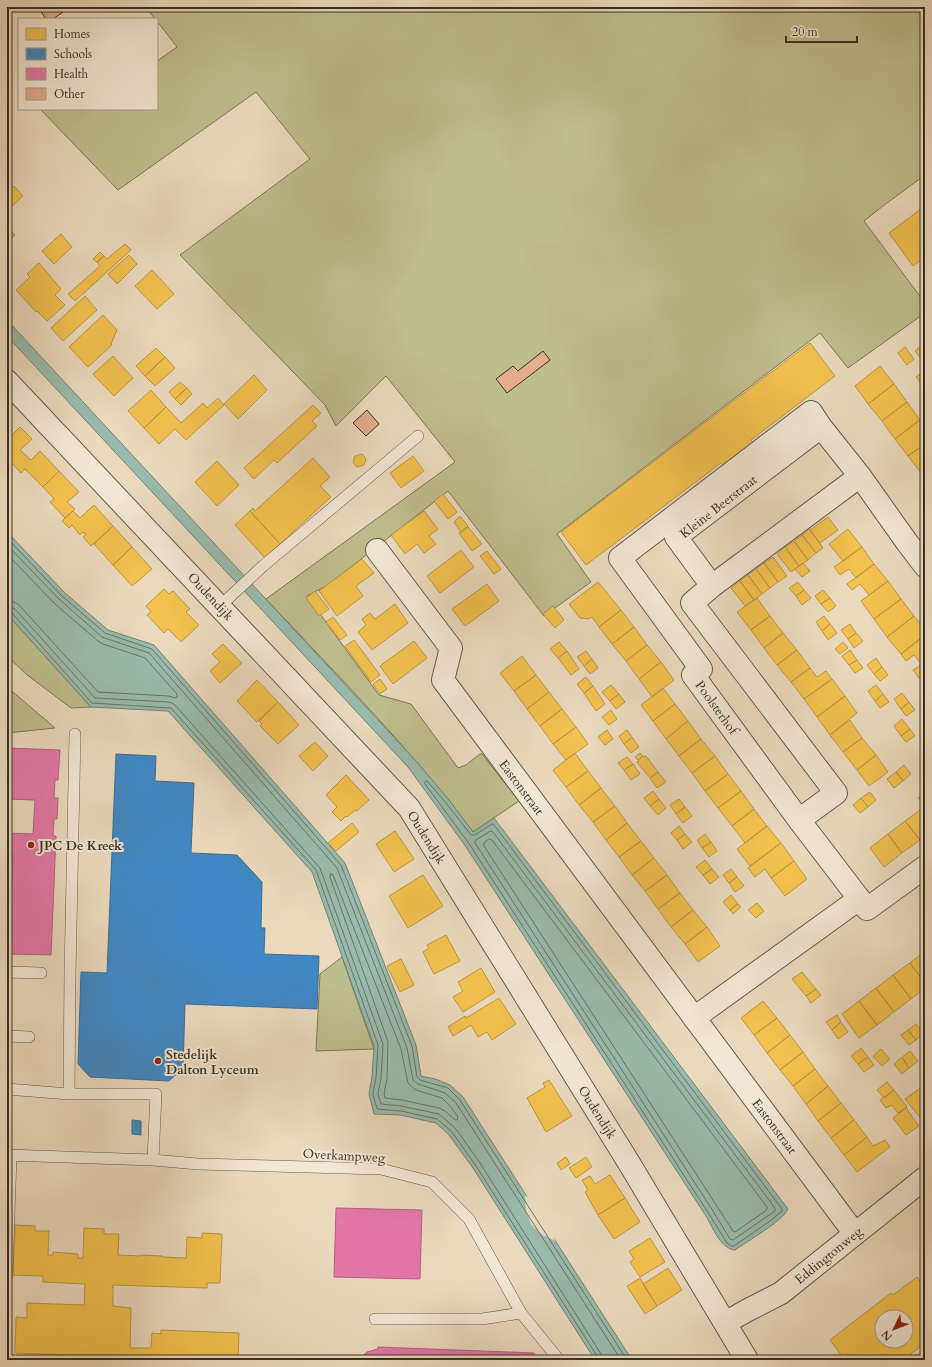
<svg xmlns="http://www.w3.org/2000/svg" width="932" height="1367" font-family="Cardo,serif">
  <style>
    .green { fill: #bebd8c; stroke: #7b7658 }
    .water { fill: #99baac; stroke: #728276 }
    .pier { fill: #ebd9bd }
    .homes { fill: #f2c14e; stroke: #ba9542; fill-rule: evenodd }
    .schools { fill: #3f88c5; stroke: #3d6d95 }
    .health { fill: #e377a8; stroke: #b06181 }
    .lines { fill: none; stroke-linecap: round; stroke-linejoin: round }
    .shore { stroke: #687468; stroke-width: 1 }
    .building { fill: #e4ad8c; stroke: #382f25 }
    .lane-casing { stroke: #655a4b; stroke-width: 12 }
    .street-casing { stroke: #655a4b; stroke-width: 24 }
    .lane { stroke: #f2e6d4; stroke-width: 11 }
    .street { stroke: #f2e6d4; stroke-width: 22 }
    .poi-dot { fill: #8f2418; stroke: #f2e6d4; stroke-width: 1.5 }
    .labels { text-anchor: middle; stroke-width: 4; stroke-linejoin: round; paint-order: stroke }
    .street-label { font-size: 13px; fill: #382f25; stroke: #f2e6d4 }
    .poi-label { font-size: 13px; font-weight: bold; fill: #382f25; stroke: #f2e6d4; text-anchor: start }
  </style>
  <rect width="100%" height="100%" fill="#ebd9bd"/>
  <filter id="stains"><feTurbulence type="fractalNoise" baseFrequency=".005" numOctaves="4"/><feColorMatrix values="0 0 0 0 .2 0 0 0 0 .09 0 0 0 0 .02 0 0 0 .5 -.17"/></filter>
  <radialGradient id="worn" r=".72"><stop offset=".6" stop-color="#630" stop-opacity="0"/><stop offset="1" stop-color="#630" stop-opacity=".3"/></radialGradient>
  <path class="green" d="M146,7H925V175L883,206L864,221L925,303V313L848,368L820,333L557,534L591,582L544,616L448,491L328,585L307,596L379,695L411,704L458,768L466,765L480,754H482L519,801L473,832C411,749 337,675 266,599L455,462L386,376L336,426L325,405L180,255L310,159L256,92L118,190L40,109H157V61L177,47L157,21V19H155Z
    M7,614L91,707L71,708L26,674L7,656Z
    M7,687L55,728L7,733Z
    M342,957L374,1049L316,1051L320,974Z"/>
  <path class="water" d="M7,320L417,762L449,800L473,832L494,818L788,1209C783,1221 746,1242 735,1250C721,1249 713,1228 706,1216L464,844L408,767L7,336Z
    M7,528L10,535L65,593L108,630L154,645L345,863L416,1045L421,1076L435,1079L450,1085L463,1097L632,1360H595L473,1168L449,1135L436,1123L400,1115L374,1114L369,1094L372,1077L374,1046L312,872L168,711L91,707L7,614Z"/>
  <path class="pier" d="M525,1195L530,1199L553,1234L555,1241L541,1234L531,1224L526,1211Z"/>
  <path class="homes" d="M14,186L23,196L7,211V192Z
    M925,206V257L913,266L889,233Z
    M7,227L15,235L7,242Z
    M61,234L72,247L54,264L42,251Z
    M125,244L131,250L75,301L68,294L100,266L97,262L104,256L107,259Z
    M100,252L104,256L97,262L93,259Z
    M129,255L137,264L117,284L108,274Z
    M39,263L61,289L55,295L65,305L47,321L37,311L36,312L16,290L30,277L27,274Z
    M152,270L174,294L157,309L135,286Z
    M85,296L97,310L63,341L51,328Z
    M103,315L117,330L111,344L112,345L88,367L69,347Z
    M810,343L835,376L751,440L759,451L730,474L721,463L586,565L561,532Z
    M922,345L925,349V361L924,362L915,351Z
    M905,347L914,359L907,365L898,353Z
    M156,348L165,357L145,376L136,366Z
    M113,356L133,378L114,396L93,374Z
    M165,357L175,368L155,386L145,376Z
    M880,366L894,384L868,404L855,386Z
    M923,372L925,374V388L916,377Z
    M254,375L267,390L238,419L224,404Z
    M180,382L187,388L175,399L169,392Z
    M894,384L907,402L882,421L868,404Z
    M187,388L192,394L181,405L175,399Z
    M151,390L166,407L144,428L128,411Z
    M218,398L224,405L186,440L175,429L159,444L144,428L166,407L181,423L203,403L207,408Z
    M907,402L920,420L895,439L882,421Z
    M313,405L321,413L312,421L317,426L277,463L274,460L254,479L244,468Z
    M920,420L925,426V444L908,456L895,439Z
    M20,427L32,439L20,450L31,460L40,451L59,471L43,487L25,469L21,473L7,458V440Z
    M925,444V472L922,474L908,456Z
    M362,454L366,459L364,465L357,467L353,462L355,456Z
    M413,456L424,471L401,488L390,473Z
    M313,458L330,477L320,486L331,497L280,544L250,511L253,508L255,511Z
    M217,461L239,485L217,506L195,482Z
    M59,471L79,492L67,502L75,509L65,518L50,502L54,499L43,487Z
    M443,494L457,512L448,519L434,501Z
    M94,505L113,526L91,546L83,537L86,534L83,532L80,535L72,525L69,528L62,521L73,511L80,518Z
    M250,511L280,544L265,558L235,525Z
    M424,511L438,529L429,536L436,544L424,553L417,544L405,554L391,535Z
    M460,516L468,526L461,532L454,522Z
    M828,517L838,530L820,543L810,530Z
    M113,526L132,547L113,565L94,544Z
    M468,527L482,544L472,551L459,533Z
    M809,529L823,548L816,553L802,535Z
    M848,529L862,547L843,561L829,544Z
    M802,535L816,553L808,560L794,541Z
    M794,541L808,560L799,566L785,547Z
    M132,547L152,569L132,586L113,565Z
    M785,547L799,566L791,572L777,554Z
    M862,547L874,564L856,578L849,569L840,575L834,567Z
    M461,550L474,567L440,593L427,576Z
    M487,551L501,569L494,574L480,556Z
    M773,557L787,576L778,582L764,563Z
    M362,559L374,573L356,586L363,596L337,616L319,591Z
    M764,563L778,582L770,588L756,569Z
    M803,563L810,571L802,577L795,569Z
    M874,564L888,581L869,595L860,584L852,590L847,584Z
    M756,569L770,588L762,594L748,575Z
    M748,575L762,594L754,600L740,581Z
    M740,581L754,600L745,606L731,588Z
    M888,581L901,599L874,619L861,601Z
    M598,582L621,610L599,627L592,617L589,619L580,618L569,604Z
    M798,582L804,590L796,596L789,588Z
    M487,584L499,601L465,626L452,609Z
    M164,589L169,594L173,591L190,609L186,612L199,625L181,642L168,629L164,633L147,615L151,612L146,606Z
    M804,590L811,598L802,605L796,596Z
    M823,590L830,598L821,604L815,596Z
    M315,591L329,609L319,616L306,598Z
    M757,598L770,616L751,630L737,612Z
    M830,598L836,606L828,612L821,604Z
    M901,599L914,616L887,637L874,619Z
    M395,604L408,623L372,650L358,632L366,625L362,619L370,613L375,619Z
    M553,606L564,620L555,628L543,614Z
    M621,610L634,627L612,644L599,627Z
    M770,616L783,633L764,648L751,630Z
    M824,616L830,624L822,631L816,622Z
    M914,616L925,630V635L901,654L887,637Z
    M333,617L347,635L340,640L326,622Z
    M830,624L837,633L828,640L822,631Z
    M850,624L856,633L848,639L841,630Z
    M634,627L647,645L626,661L612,644Z
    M783,633L797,650L777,665L764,648Z
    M856,633L863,641L854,648L848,639Z
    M925,635V663L922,665L914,655L906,661L901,654Z
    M354,640L380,675L371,682L345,646Z
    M414,641L427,658L393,684L380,666Z
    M559,642L567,651L558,658L550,649Z
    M843,642L848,648L840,654L835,649Z
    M223,644L242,663L220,683L210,671L220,662L212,654Z
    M647,645L661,662L639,679L626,661Z
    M797,650L810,668L791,682L777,665Z
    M850,650L857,660L849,665L842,656Z
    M567,651L579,669L571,675L558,658Z
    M586,651L592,659L584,666L577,657Z
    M522,656L536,675L514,691L500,673Z
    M876,658L882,667L874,674L867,665Z
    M592,659L598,668L590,674L584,666Z
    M857,660L863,668L855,673L849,665Z
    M661,662L674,680L652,697L639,679Z
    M925,663V674L919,678L913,670Z
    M882,667L888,675L880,681L874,674Z
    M810,668L817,677L826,671L832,679L804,699L791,682Z
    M536,675L549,692L527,709L514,691Z
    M586,677L593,686L584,693L577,684Z
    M380,679L387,689L380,694L373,684Z
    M832,679L845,696L817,717L804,699Z
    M257,680L278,702L257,722L237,701Z
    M611,685L619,694L610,701L602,692Z
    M876,685L883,694L875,701L868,691Z
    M593,686L605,704L596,711L584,693Z
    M663,688L675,704L653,721L641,705Z
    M549,692L562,709L540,726L527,709Z
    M902,693L909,702L901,709L894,699Z
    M619,694L625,702L616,709L610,701Z
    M883,694L889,702L880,708L875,701Z
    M845,696L857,713L830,735L817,717Z
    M278,702L299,725L278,744L260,726L262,724L259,721Z
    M909,702L915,710L906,716L901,709Z
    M675,704L688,721L666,739L653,721Z
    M562,709L576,727L553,744L540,726Z
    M611,710L617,719L609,725L602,717Z
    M902,719L910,729L901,736L894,726Z
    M850,720L862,738L843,752L830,735Z
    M688,721L701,739L679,756L666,739Z
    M576,727L588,744L566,760L553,744Z
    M910,729L915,736L906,742L901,736Z
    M607,730L613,739L605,745L598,737Z
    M627,730L632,737L624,744L619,736Z
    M925,730V741L920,734Z
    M632,737L639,747L631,753L624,744Z
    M862,738L876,755L857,770L843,752Z
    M701,739L715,756L692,773L679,756Z
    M315,742L328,756L313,771L299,756Z
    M575,753L588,771L566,787L553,770Z
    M640,753L643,756L638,760L635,757Z
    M876,755L888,772L869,786L857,770Z
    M643,756L644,757L646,756L658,772L650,778L637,762L639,761L638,760Z
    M715,756L728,774L705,791L692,773Z
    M627,757L633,764L624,770L618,763Z
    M633,764L640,774L631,780L624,770Z
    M904,765L911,774L903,781L896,772Z
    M588,771L601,788L579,805L566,787Z
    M658,772L666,782L657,788L650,778Z
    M896,772L903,781L894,788L887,779Z
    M728,774L741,791L718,808L705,791Z
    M346,775L369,800L357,811L355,810L347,817L346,816L341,821L332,812L337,807L326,795Z
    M601,788L615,806L593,822L579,805Z
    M653,791L659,799L650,806L644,798Z
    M741,791L754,809L732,826L718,808Z
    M870,792L876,800L868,807L861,798Z
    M925,792V810L923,808L925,806L918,798Z
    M861,798L868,807L860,813L853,805Z
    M659,799L666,808L658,815L650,806Z
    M679,799L685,807L676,814L670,805Z
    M615,806L627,823L606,840L593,822Z
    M685,807L692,816L683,823L676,814Z
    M923,808L925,810V836L920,840L905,821Z
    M754,809L767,826L745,843L732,826Z
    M905,821L920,840L902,853L888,834Z
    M352,823L359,832L336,851L328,843Z
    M627,823L641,841L619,857L606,840Z
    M679,826L685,834L677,840L671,833Z
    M767,826L781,843L750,866L737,849Z
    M395,831L414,859L394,872L376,844Z
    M685,834L692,842L683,849L677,840Z
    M705,834L711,842L702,848L697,840Z
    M888,834L902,853L884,867L870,848Z
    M641,841L654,858L632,875L619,857Z
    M711,842L717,851L709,857L702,848Z
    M781,843L794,861L771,878L765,869L755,877L748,868Z
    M654,858L667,875L645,891L632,875Z
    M705,860L712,869L703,875L696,867Z
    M794,861L807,879L785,896L771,878Z
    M712,869L719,877L710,884L703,875Z
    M731,869L737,877L729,883L723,875Z
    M423,875L443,906L408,928L389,896Z
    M667,875L680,893L658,909L645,891Z
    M737,877L744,886L735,892L729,883Z
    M680,893L693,910L671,927L658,909Z
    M731,895L738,904L730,910L723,902Z
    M757,903L764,911L756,918L748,910Z
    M738,904L741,907L733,914L730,910Z
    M693,910L707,927L685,944L671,927Z
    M707,927L720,946L698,962L685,944Z
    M446,935L460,961L434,974L423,952L429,948L427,945Z
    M925,951V983L910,963Z
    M401,959L414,985L400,992L387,966Z
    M910,963L925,983V988L911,999L893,975Z
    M481,968L495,992L463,1012L453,997L463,991L458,982Z
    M802,972L816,989L806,996L792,979Z
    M893,975L911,999L894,1012L876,988Z
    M876,988L894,1012L877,1025L859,1001Z
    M816,989L821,995L811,1003L806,996Z
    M499,998L516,1024L492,1040L487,1032L478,1037L471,1025L453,1036L448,1027L465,1016L466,1018Z
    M763,1001L777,1018L754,1035L741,1018Z
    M859,1001L877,1025L859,1038L842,1014Z
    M837,1015L841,1022L832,1030L826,1022Z
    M777,1018L790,1035L767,1053L754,1035Z
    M841,1022L848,1032L838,1039L832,1030Z
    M916,1024L924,1033L916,1040L908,1030Z
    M908,1030L916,1040L909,1045L901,1035Z
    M790,1035L803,1052L780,1070L767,1053Z
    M861,1048L868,1057L858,1064L851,1056Z
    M881,1049L890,1059L882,1066L873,1056Z
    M910,1051L918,1061L909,1068L902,1057Z
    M803,1052L815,1069L793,1086L780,1070Z
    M868,1057L874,1065L864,1072L858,1064Z
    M902,1057L909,1068L902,1074L894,1064Z
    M815,1069L828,1086L806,1104L793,1086Z
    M549,1080L572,1116L546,1132L527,1098L545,1087L543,1083Z
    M887,1082L894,1090L884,1098L877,1090Z
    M828,1086L841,1103L818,1121L806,1104Z
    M923,1086L925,1088V1121L924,1122L905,1099Z
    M894,1090L907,1107L898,1113L892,1105L886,1108L880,1100Z
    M841,1103L854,1120L831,1138L818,1121Z
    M906,1108L919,1126L906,1135L893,1118Z
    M854,1120L867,1137L844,1155L831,1138Z
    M867,1137L873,1146L885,1140L890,1147L857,1172L844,1155Z
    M566,1157L570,1164L561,1170L557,1163Z
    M586,1157L592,1167L576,1178L569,1168Z
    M610,1175L625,1198L598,1215L585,1192L588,1190L582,1180L590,1176L595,1184Z
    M625,1198L640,1222L614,1239L598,1215Z
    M15,1225L35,1226V1231H49L48,1255H53V1252L78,1254V1258H83L84,1228L104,1229V1234H119L118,1255L141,1256V1255L162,1256L163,1257L186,1258L187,1237L202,1238V1233L222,1234L220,1283H207V1288L113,1285V1306L131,1308L130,1348H151L152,1333L161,1334V1330L239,1333L238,1360H71L69,1359L70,1355L15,1353L16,1317L27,1318V1303L84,1305L85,1284L43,1282V1276L13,1275Z
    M650,1238L665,1262L640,1277L630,1262L634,1259L629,1251Z
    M668,1268L682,1290L657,1306L643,1284Z
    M917,1277L925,1288V1343L903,1360H845L830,1340L891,1293L893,1295ZM882,1317H906V1341H882Z
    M640,1278L657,1306L645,1314L627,1286Z"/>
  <path class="schools" d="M116,754L156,756L155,781L194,783L191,853L237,855L262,882L261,928H265L264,954L319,956L317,1009L185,1004L183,1068L169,1081L90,1077L78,1064L81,972L107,973Z
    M132,1120L141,1121V1135L132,1134Z"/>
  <path class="health" d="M7,748L60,750L58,780H55L54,798H58L57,819H54L53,836H56L51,955L9,954V955H7V920H10L13,855H7V833L33,834L35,800L7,799Z
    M336,1208L422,1210L420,1279L334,1277Z
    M378,1347L534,1353L533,1360H358L367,1352L378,1349Z"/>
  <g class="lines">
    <path class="shore" d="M7,538L62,596L105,633L152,649L341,865L412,1046L417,1077L420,1080L448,1088L460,1100L627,1360
      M7,545L59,599L102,637L149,653L337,868L407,1048L413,1080L418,1084L445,1093L456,1103L621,1360
      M7,554L55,604L98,641L103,644L145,658L177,694V697L175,698L168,696L98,692L19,605L14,602L7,600
      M7,606L11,607L15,609L95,698L169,702L174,704L320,868L383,1044L381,1078L378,1094L381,1104L401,1106L439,1114L456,1129L480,1163L601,1354L603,1360
      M7,611L12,613L92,703L171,708L316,870L378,1045L376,1078L373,1094L377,1109L401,1111L437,1119L452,1132L476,1166L597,1356L598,1360
      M427,781L446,803L471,835H475L492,824L494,825L782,1209V1211L770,1221L734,1246H731L727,1243L709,1214L468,842L425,784V782Z
      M491,831L493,832L775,1208V1211L733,1240L730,1239L713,1211L475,843V841Z
      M489,839L492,840L767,1207V1209L764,1212L735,1232L733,1231L484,846V843Z
      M331,874L333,875L401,1049L408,1083L416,1090L442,1098L451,1107L458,1117L457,1120H455L445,1111L439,1108L402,1100L385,1098L384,1094L387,1079L388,1042L330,877Z"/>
  </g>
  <path class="building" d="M38,7H70L53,19H46Z
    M543,351L550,360L507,393L496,379L513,366L518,371Z
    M367,410L379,424L366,436L353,423Z"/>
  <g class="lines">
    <defs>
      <path id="lane" d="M220,606L263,566L418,436
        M7,972L41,973
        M7,1036L29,1037
        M7,1089L69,1094H156L153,1160
        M69,1094L70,974L75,734
        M7,1155L153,1160L198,1164L381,1169L432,1182L469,1219L521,1313L559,1360
        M7,1275L11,1155
        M375,1319H482L521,1313"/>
      <path id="street" d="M7,381L409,808L629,1163L747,1360
        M821,427L811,412L620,558L701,669L693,675L799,820L867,909L925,867
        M860,476L712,586L676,537L821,427L860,476L906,541L925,566
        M377,550L451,648L443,680L855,1234
        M712,586L692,603L836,793L799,820
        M694,1018L859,899
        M725,1323L748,1310L781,1293L925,1178"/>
    </defs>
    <use href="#lane" class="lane-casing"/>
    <use href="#street" class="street-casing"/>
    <use href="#lane" class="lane"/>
    <use href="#street" class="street"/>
  </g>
  <g class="poi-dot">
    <circle cx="31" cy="845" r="4"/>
    <circle cx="158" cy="1061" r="4"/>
  </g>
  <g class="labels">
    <g class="street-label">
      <text transform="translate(718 506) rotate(-38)" y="5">Kleine Beerstraat</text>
      <text transform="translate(211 596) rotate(47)" y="5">Oudendijk</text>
      <text transform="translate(717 707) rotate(54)" y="5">Poolsterhof</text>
      <text transform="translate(522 787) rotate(53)" y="5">Eastonstraat</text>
      <text transform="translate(427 837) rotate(58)" y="5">Oudendijk</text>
      <text transform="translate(598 1112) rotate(58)" y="5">Oudendijk</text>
      <text transform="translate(775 1126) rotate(53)" y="5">Eastonstraat</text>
      <text transform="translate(344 1155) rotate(3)" y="5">Overkampweg</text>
      <text transform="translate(828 1255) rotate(-39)" y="5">Eddingtonweg</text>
    </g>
    <g class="poi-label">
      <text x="39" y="850">JPC De Kreek</text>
      <text x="166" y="1059">Stedelijk<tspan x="166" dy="15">Dalton Lyceum</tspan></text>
    </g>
  </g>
  <rect width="932" height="1367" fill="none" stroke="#ebd9bd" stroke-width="24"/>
  <rect x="8" y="8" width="916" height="1351" fill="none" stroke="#382f25" stroke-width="2"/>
  <rect x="12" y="12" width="908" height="1343" fill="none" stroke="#382f25"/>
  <rect x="18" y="18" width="140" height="92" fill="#f2e6d4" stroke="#a89d8e"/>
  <rect x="26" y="28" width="20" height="12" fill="#f2c14e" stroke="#a89d8e"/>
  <text x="54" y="38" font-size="12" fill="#382f25">Homes</text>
  <rect x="26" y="48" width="20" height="12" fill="#3f88c5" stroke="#a89d8e"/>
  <text x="54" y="58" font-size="12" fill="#382f25">Schools</text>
  <rect x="26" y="68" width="20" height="12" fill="#e377a8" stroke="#a89d8e"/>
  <text x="54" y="78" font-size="12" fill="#382f25">Health</text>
  <rect x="26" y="88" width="20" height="12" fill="#e4ad8c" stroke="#a89d8e"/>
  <text x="54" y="98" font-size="12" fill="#382f25">Other</text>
  <g transform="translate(894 1329) rotate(227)"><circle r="19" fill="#f2e6d4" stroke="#a89d8e"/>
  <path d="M0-3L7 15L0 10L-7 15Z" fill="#8f2418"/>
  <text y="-6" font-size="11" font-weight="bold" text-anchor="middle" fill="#382f25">N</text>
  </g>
  <path d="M786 36v6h71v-6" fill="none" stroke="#382f25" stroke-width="2"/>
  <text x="792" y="36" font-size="12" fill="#382f25" stroke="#f2e6d4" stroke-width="3" paint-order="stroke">20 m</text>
  <rect width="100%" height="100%" filter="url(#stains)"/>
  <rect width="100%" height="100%" fill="url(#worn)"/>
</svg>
